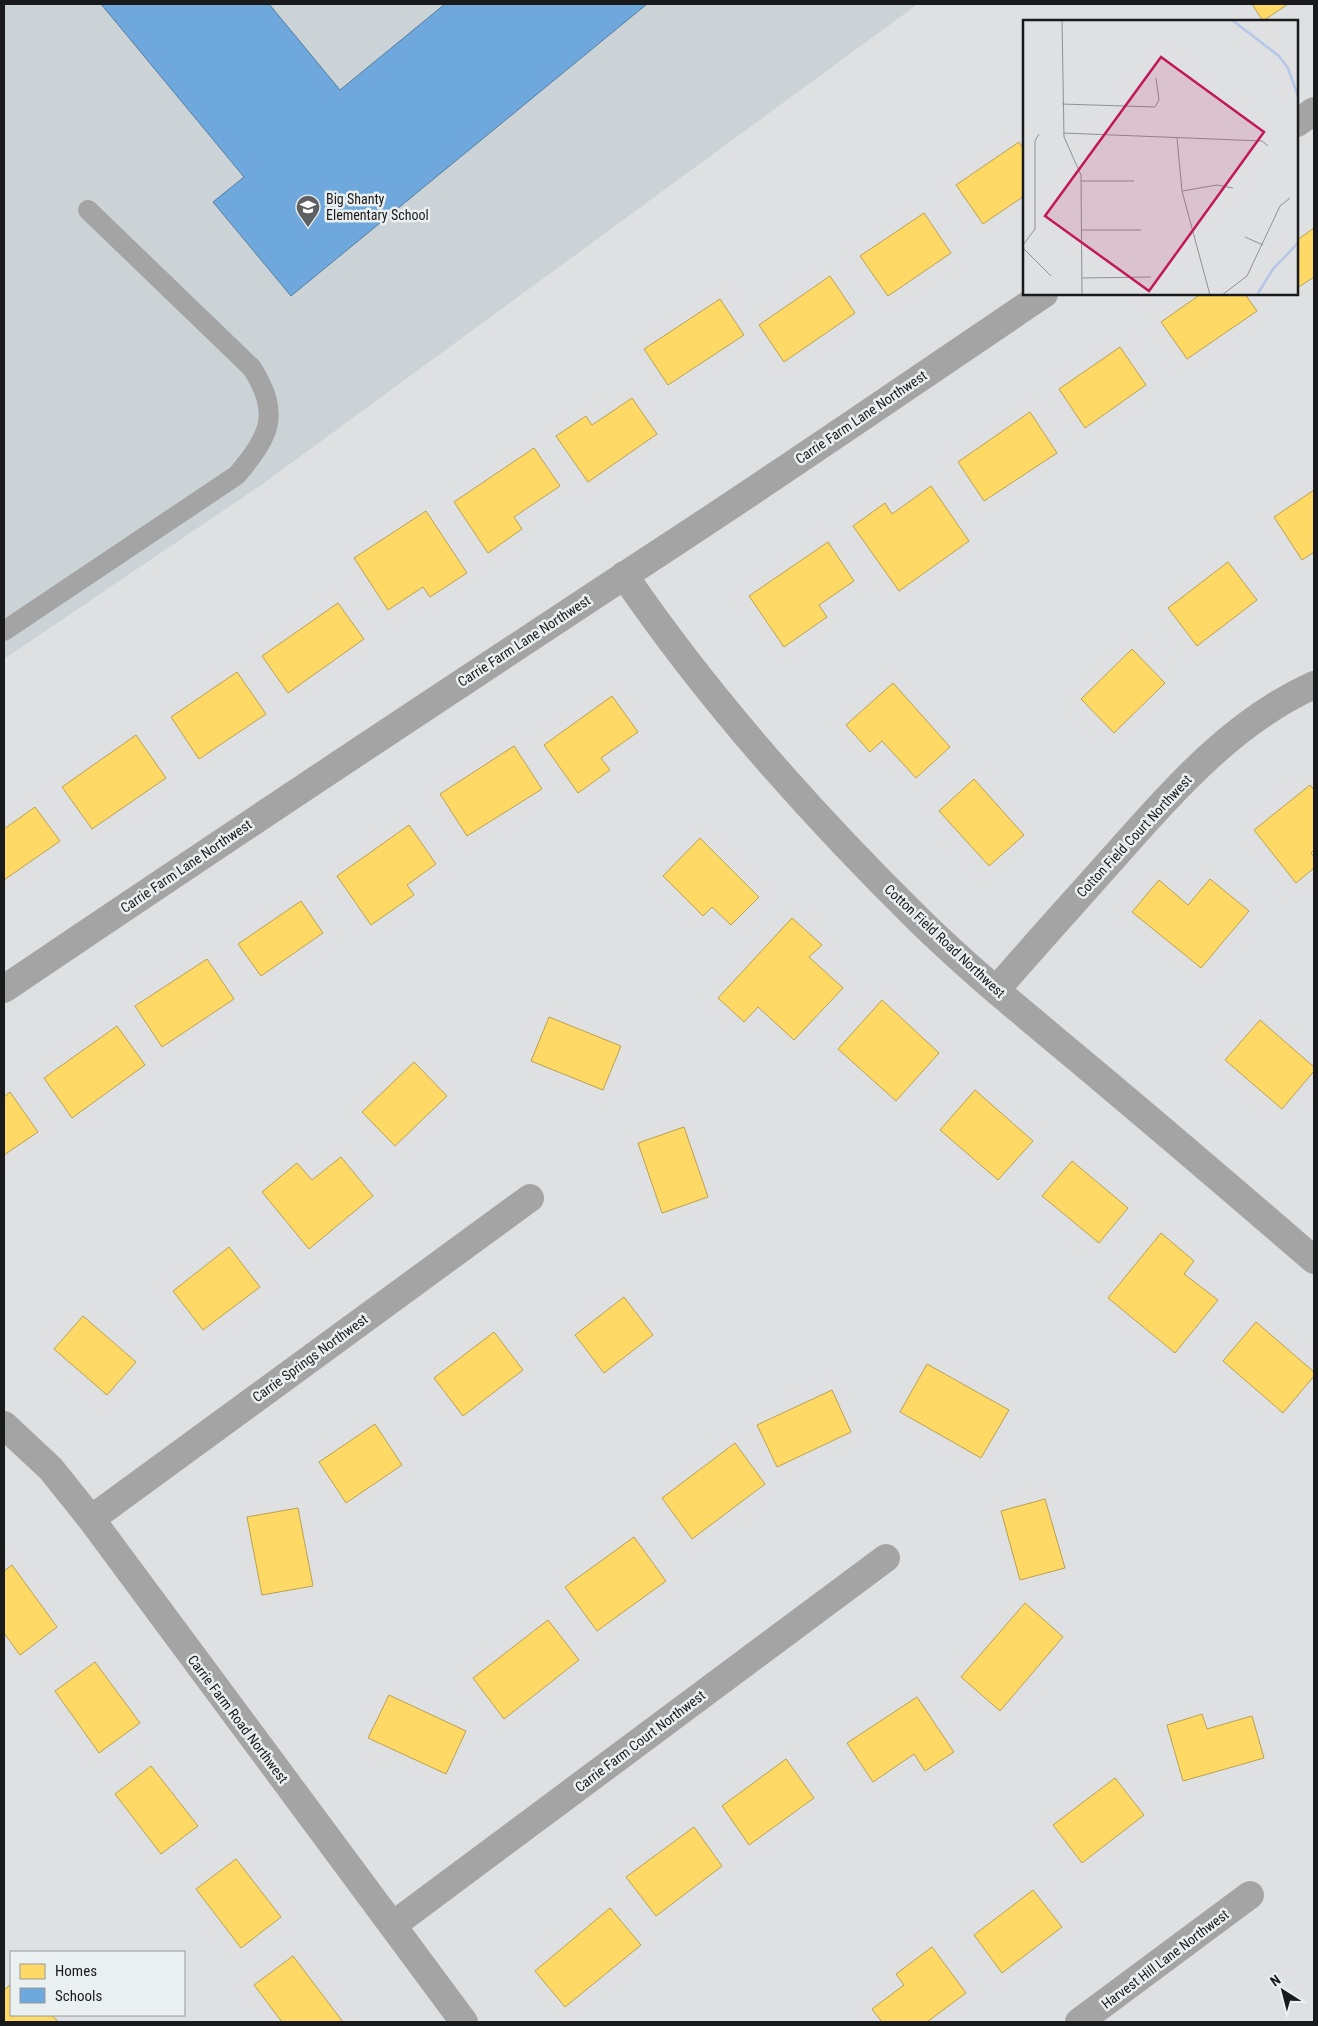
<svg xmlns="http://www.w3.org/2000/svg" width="1318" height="2026" font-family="'Roboto Condensed',sans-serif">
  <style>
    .built { fill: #ccd3d6 }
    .homes { fill: #ffd966; stroke: #baa050 }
    .schools { fill: #6fa8dc; stroke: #557da2 }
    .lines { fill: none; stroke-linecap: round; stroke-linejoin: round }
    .lane { stroke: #a4a4a5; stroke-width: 20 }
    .street { stroke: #a4a4a5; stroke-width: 28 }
    .labels { text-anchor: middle; stroke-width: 5; stroke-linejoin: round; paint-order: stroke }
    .poi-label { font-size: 14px; fill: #191a1b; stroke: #eaeff0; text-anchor: start }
    .street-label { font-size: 14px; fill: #191a1b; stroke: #eaeff0 }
    .inset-river { fill: none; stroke: #b5c6e8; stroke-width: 2.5 }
    .inset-road { fill: none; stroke: #8f9192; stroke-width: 1 }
    .view { fill: #c2185b; fill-opacity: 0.15; stroke: #c2185b; stroke-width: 2.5 }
    .inset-edge { fill: none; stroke: #191a1b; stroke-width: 2.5 }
  </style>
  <rect width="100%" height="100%" fill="#dee0e2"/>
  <path class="built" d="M4,4H918L264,483L4,659Z"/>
  <path class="homes" d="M1252,4H1288L1263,21Z
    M1019,142L1024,150V196L983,224L956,185Z
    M924,213L951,253L888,296L860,256Z
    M1314,228V277L1297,288V240Z
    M830,276L855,313L784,362L759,325Z
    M1201,294H1245L1257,311L1187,359L1161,322Z
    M720,299L744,335L668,385L644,349Z
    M1120,347L1146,385L1085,428L1059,389Z
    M632,398L657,434L588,482L556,436L586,416L592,425Z
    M1030,412L1057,453L984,501L958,462Z
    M534,448L560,486L514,517L522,529L488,553L454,502Z
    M931,486L969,541L899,591L853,526L885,503L892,514Z
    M1314,490V552L1302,560L1274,517Z
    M426,511L467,573L430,597L423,587L388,610L354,558Z
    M828,542L854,581L819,605L827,617L784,647L749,596Z
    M1228,562L1257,600L1197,646L1168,608Z
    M338,603L364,639L288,693L262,656Z
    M1132,649L1165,683L1114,733L1081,699Z
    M237,672L266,714L199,759L171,717Z
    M893,683L950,747L916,778L882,741L870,752L846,725Z
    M612,696L638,732L601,758L610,770L578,793L544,745Z
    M136,735L166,778L92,829L62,787Z
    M514,746L542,789L467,836L440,794Z
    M974,779L1024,835L989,866L939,811Z
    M1310,785L1314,790V850L1311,853L1314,857V868L1296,883L1254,830Z
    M35,807L60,841L4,880V829Z
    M409,825L436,864L407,885L414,895L371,925L337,876Z
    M700,838L759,897L731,925L712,907L703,916L663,876Z
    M1210,879L1249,911L1201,968L1132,912L1159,880L1188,905Z
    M301,901L323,933L261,976L238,944Z
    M792,918L822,945L809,957L843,988L794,1040L758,1007L744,1022L718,998Z
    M207,959L234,999L162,1047L135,1006Z
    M882,1000L939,1053L896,1101L838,1049Z
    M549,1017L621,1046L603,1090L531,1061Z
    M1260,1020L1314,1067V1071L1282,1109L1225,1060Z
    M117,1026L145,1065L72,1118L44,1078Z
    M414,1062L447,1096L395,1146L362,1112Z
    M975,1090L1033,1141L998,1180L940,1130Z
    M10,1092L38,1132L4,1155V1097Z
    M684,1127L708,1197L662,1213L638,1143Z
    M341,1157L373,1196L309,1249L262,1192L297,1163L312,1180Z
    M1072,1161L1128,1208L1099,1243L1042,1196Z
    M1161,1233L1194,1261L1184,1274L1218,1300L1175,1353L1108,1298Z
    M229,1247L260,1287L203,1330L173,1291Z
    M624,1297L653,1335L604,1373L575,1335Z
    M83,1316L136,1362L107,1395L54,1349Z
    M1256,1322L1314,1372V1376L1283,1413L1223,1361Z
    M494,1332L523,1370L463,1416L434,1378Z
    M927,1364L1009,1410L981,1458L900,1412Z
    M832,1390L851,1432L777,1467L757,1425Z
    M375,1424L402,1465L346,1503L319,1462Z
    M735,1443L765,1484L692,1539L662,1498Z
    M1045,1499L1065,1568L1020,1580L1001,1511Z
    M298,1508L313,1586L262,1595L247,1517Z
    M634,1537L666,1581L597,1631L565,1587Z
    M12,1565L57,1627L20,1655L4,1633V1571Z
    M1025,1603L1063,1637L1000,1711L961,1677Z
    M548,1620L579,1660L504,1719L473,1678Z
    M95,1662L140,1723L99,1753L55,1691Z
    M389,1695L466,1731L446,1774L368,1738Z
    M917,1697L954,1752L925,1771L914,1754L873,1782L847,1743Z
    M1202,1714L1207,1729L1252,1716L1264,1758L1183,1781L1167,1725Z
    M786,1759L814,1798L749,1845L722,1806Z
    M151,1766L198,1826L161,1854L115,1794Z
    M1115,1778L1144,1815L1082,1863L1053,1825Z
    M694,1827L722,1866L656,1916L626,1877Z
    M236,1859L281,1917L241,1948L196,1889Z
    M1033,1890L1062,1927L1002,1973L974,1935Z
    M610,1908L641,1945L565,2007L535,1971Z
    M932,1947L966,1993L927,2022H882L872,2009L904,1985L896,1974Z
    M293,1956L343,2022H282L254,1985Z
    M11,1984V2015H52L58,2022H4V1990Z"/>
  <path class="schools" d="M101,4H269L340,90L445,4H647L291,296L213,202L244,177Z"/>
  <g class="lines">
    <path class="lane" d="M4,631L237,475C270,435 281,415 252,368L88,210"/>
    <path class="street" d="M1297,123L1314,111
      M624,575C708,698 814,817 920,921C974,974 1033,1021 1090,1069C1165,1132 1240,1196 1314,1260
      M4,989C224,840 446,693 668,547C795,464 919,378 1044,294
      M996,990C1035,945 1075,901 1114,857C1173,791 1232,722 1314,685
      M4,1425L51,1469L91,1519L464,2022
      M91,1519L530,1198
      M393,1925L886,1558
      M1079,2022L1250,1895"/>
  </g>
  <defs>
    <symbol id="school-pin" viewBox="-11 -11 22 30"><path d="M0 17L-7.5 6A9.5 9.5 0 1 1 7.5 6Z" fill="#5e5f61" stroke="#eaeff0"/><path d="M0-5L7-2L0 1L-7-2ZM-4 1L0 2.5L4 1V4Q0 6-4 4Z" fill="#fff"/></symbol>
  </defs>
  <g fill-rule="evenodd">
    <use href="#school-pin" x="294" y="193" width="28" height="38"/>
  </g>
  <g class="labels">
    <g class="poi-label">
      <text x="326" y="204">Big Shanty<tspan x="326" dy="16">Elementary School</tspan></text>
    </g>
    <g class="street-label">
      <text transform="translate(861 417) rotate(-34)" y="5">Carrie Farm Lane Northwest</text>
      <text transform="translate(524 641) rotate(-33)" y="5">Carrie Farm Lane Northwest</text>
      <text transform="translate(1134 836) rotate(-47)" y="5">Cotton Field Court Northwest</text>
      <text transform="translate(186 866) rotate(-34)" y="5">Carrie Farm Lane Northwest</text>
      <text transform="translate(945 941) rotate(43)" y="5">Cotton Field Road Northwest</text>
      <text transform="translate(310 1358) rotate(-36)" y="5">Carrie Springs Northwest</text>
      <text transform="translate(238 1719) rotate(53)" y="5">Carrie Farm Road Northwest</text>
      <text transform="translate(640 1741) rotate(-37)" y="5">Carrie Farm Court Northwest</text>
      <text transform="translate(1165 1959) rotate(-37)" y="5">Harvest Hill Lane Northwest</text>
    </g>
  </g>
  <g transform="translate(1023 20)">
    <rect width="275" height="275" fill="#dee0e2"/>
    <path class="inset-river" d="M209,0L256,36L265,48L275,76M234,275L250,249L275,223"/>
    <path class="inset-road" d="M39,0L41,117L58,155L59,275M39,84L132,87L136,80L133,58M40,113L239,121L245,126M154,118L159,171L187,275M58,161H111M159,171L194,165L210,168M59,210H118M222,217L240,225M0,225L12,209V121L16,114M0,228L28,256M59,258L128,257M199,275L224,256L257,186L267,178"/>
    <path class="view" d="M138,37L241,112L126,271L22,196Z"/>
    <rect width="275" height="275" class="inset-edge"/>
  </g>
  <rect width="1318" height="2026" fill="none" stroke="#191a1b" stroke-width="10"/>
  <rect x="10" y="1951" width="175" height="65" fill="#eaeff0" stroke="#969a9b"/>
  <rect x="20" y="1964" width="25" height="15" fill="#ffd966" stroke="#969a9b"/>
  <text x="55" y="1976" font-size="15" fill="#191a1b">Homes</text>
  <rect x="20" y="1988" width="25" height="15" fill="#6fa8dc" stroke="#969a9b"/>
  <text x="55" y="2001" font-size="15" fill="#191a1b">Schools</text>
  <g transform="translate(1283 1991) rotate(324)" stroke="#eaeff0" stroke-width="4" paint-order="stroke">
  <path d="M0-4L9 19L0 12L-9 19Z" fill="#191a1b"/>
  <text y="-8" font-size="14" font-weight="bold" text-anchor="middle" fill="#191a1b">N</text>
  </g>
</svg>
